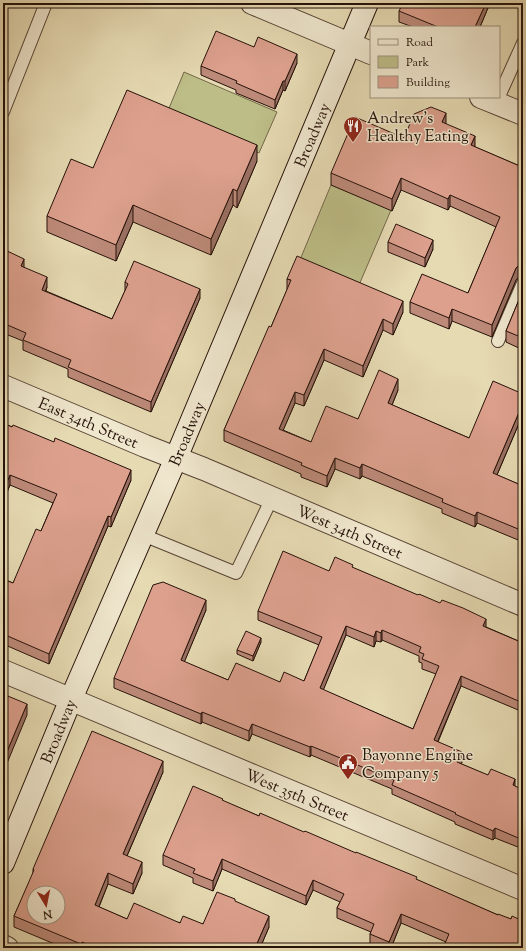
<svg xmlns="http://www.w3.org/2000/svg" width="526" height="951" font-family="'Sorts Mill Goudy',serif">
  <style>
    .green { fill: #bdbd87; stroke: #726748 }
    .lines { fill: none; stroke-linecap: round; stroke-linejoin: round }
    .lane-casing { stroke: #564334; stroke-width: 14 }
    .street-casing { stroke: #564334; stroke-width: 24 }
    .secondary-casing { stroke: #261109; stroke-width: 24 }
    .lane { stroke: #efe7ce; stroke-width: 12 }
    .street { stroke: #efe7ce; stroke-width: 22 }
    .secondary { stroke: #efe7ce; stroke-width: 22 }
    .wall { fill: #bd8a79; stroke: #261109; fill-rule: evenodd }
    .shaded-wall { fill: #9a7063; stroke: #261109 }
    .building { fill: #dca08d; stroke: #261109; fill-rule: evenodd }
    .labels { text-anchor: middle; stroke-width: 3; stroke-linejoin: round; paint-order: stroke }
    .poi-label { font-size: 16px; fill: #261109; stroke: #efe7ce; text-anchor: start }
    .street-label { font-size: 16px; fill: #261109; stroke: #efe7ce }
  </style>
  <rect width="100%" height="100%" fill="#e6dab3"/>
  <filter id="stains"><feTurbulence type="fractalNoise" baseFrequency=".005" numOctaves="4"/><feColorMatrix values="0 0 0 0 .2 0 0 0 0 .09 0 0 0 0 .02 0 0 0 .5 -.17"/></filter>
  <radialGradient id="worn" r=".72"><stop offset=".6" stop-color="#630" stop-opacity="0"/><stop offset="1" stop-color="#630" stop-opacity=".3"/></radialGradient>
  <path class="green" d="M184,72L277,112L259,153L167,113Z
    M331,185L391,210L356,292L297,267Z"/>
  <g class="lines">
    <defs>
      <path id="lane" d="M496,103L523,43
        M3,112L46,3
        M498,341L523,283
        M143,535L236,573L272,498"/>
      <g id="street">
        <path d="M252,3L371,53"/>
        <path d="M481,97L523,114"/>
        <path id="s1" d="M3,386L145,446L204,469L523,605"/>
        <path id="s2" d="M3,671L523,889"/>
        <path d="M3,946L7,948"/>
      </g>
      <g id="secondary">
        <path id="s3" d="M3,863L71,699L176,458L367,3"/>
      </g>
    </defs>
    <use href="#lane" class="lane-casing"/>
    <use href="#street" class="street-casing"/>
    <use href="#secondary" class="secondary-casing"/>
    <use href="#lane" class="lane"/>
    <use href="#street" class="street"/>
    <use href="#secondary" class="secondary"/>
  </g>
  <path class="wall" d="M490,3L480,27H413L399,22V11Z
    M254,47L297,63L285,91L283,90L275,109L236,93V90L201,75V66Z
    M446,124L475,147L522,167L523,165V276L519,277L516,280L492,337L452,321L449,329L410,313V302L468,293L496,227L450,206L448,210L401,190L392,211L331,185V173L404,138Z
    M257,161L237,208L233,205L211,255L133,222L116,261L47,232V216L93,168Z
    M388,242L433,249L425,267L388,252Z
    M3,249L47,287L46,291L112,319L125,291V282L200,298L151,412L68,377V369L23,350V341L3,333Z
    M287,279L403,312L393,335L383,330L363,377L324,360L304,406L295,403L283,430L311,442L358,419L398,390L392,405L469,438L523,394V414L497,475L523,486V542L477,523L475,527L442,513V509L362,476L360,479L335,469L327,487L301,477V474L224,441V430L271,327L287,290Z
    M523,290V350L506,342V331Z
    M3,423L131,480L111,527L108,526L49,664L3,644V579L13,583L41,531L53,503L10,485L7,492L3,490Z
    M353,568L486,627L523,643V712L461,686L438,742L462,762L461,764L523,790V849L495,838L493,840L455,824V822L392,794V789L311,755L310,757L252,734L249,741L202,722L201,724L114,688V678L206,610L184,662L228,680L280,682L304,681L319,645L258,620V611L329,571ZM346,635L374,647L376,641L381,642L382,640L419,656V662L422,663V669L436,674L413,729L323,690Z
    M261,642L253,661L237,654V650Z
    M163,772L127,856L142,873L133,894L108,884L99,907L127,919L203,924L235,902L269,927L260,948H64L14,927V916L33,874V869Z
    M223,801L259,816L417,880L498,915L511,919L523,921L446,942L401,923L391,948H380L370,944V934L371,932L337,918V908L340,902L313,890L306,905L222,869L213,891L193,883V878L163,865V855Z"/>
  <path class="shaded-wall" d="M486,3H490L480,27H475Z
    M297,54V63L285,91V81Z
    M283,81V90L275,109V100Z
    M446,113V125L442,122Z
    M475,136V148L471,145Z
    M257,145V161L237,208V191Z
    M401,178V190L392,211V199Z
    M233,189V205L211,255V239Z
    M450,195V206L448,210V199Z
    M133,205V222L116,261V245Z
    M433,240V249L425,267V258Z
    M24,259V269L21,266Z
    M519,265V277L516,280L492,337V325L516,268Z
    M47,277V287L42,299V290Z
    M200,289V298L151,412V402Z
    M403,301V312L393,335V324Z
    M452,309V321L449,329V318Z
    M383,319V330L363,377V366Z
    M324,349V360L304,406V395Z
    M398,379V390L388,415V403Z
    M295,392V403L279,440V429Z
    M523,403V414L493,484V473Z
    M335,458V469L327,487V476Z
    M362,464V476L360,479V468Z
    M131,470V480L111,527V517Z
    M10,475V485L7,492V482Z
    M477,512V523L475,527V516Z
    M108,516V526L49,664V654Z
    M206,600V610L181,670V660Z
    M486,619V629L483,626Z
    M346,626V635L320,698V688Z
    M382,630V640L381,642V633Z
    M376,631V641L374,647V637Z
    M261,638V642L253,661V656Z
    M461,676V686L434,750V740Z
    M27,704V715L3,773V761Z
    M202,712V722L201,724V714Z
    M252,724V734L249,741V731Z
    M311,746V755L310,757V747Z
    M462,752V762L457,772V762Z
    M163,761V772L123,865V854Z
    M515,779V789L513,785Z
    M495,828V838L493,840V831Z
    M222,859V869L213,891V881Z
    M142,862V873L133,894V884Z
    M108,873V884L95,916V905Z
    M313,880V890L306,905V896Z
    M401,914V923L391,948H389V942Z
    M269,916V927L260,948H255Z"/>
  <path class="building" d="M403,3H486L475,27H438L399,11Z
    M216,31L254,47L258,37L297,54L285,81H283L275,100L236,83L237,81L201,66Z
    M127,90L257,145L237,191L233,189L211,239L133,205L116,245L47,216L71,159L93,168Z
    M431,107L446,113L442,122L475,136L471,145L522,167L523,165V265H519L516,268L492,325L452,309L449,318L410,302L422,274L468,293L500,217L450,195L448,199L401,178L392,199L331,173L355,117L404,138L414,114Z
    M396,224L433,240L425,258L388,242Z
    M3,249L24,259L21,266L47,277L42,290L112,319L128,284L125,282L134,261L200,289L151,402L68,367L71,360L23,340L26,333L3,323Z
    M297,256L403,301L393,324L383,319L363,366L324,349L304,395L295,392L279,429L311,442L326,406L358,419L379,370L398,379L388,403L469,438L493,381L523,394V403L493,473L523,486V531L477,512L475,516L442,502L443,499L362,464L360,468L335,458L327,476L301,465L302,463L224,430L269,326L271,327L291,280L287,279Z
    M523,290V338L506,331Z
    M3,423L12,427L13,425L54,442L55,438L131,470L111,517L108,516L49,654L3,634V579L13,583L36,529L41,531L57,494L10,475L7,482L3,480Z
    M283,551L329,571L335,557L353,565L352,567L418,595L419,594L440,603L442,600L463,608L486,619L483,626L523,643V703L461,676L434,740L462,752L457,762L488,775L491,769L515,779L513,785L523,790V840L495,828L493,831L455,814L456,813L392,785L394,780L311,746L310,747L252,724L249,731L202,712L201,714L114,678L153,585L163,582L206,600L181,660L228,680L236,663L280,682L284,672L304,681L322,637L258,611ZM346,626L374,637L376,631L381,633L382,630L421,647L419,652L424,654L422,659L439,666L413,729L320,688Z
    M246,631L261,638L253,656L237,650Z
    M3,694L27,704L3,761Z
    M92,731L163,761L123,854L142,862L133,884L108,873L95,905L127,919L134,903L180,923L183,916L203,924L217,892L235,899V901L269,916L255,948H96L82,942L81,944L14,916L34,870L33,869ZM34,893H58V917H34Z
    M193,786L223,799L222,800L259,816L260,813L304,832L305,831L356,853V852L417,877L416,879L498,915V914L511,919L512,916L523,921V948H443L449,934L401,914L389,942L370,934L374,924L337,908L344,894L313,880L306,896L222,859L213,881L193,873L195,869L163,855Z"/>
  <defs>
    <symbol id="restaurant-pin" viewBox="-11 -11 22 30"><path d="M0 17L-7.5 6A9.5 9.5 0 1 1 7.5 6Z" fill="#8f2418" stroke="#efe7ce"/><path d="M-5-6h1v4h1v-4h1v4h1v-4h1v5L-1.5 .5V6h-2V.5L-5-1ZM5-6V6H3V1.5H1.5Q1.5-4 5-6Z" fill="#fff"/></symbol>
    <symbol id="civic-pin" viewBox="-11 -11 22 30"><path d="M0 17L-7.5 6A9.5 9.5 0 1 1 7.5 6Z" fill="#8f2418" stroke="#efe7ce"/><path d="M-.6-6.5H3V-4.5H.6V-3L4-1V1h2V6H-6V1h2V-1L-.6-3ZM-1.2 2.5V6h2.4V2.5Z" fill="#fff"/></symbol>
  </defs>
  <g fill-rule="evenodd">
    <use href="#restaurant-pin" x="342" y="115" width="22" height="30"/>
    <use href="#civic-pin" x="337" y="752" width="22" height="30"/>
  </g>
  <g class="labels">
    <g class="poi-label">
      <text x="367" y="123">Andrew's<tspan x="367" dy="18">Healthy Eating</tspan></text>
      <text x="362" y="760">Bayonne Engine<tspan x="362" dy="18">Company 5</tspan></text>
    </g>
    <g class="street-label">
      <text dy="6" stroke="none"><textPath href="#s3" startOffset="791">Broadway</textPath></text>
      <text dy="6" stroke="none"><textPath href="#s1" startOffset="93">East 34th Street</textPath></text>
      <text dy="6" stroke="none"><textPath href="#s3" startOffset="467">Broadway</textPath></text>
      <text dy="6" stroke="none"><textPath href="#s1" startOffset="376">West 34th Street</textPath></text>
      <text dy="6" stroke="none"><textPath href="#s3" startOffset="143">Broadway</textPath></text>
      <text dy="6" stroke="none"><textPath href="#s2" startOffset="319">West 35th Street</textPath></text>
    </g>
  </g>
  <rect width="526" height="951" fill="none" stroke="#e6dab3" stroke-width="16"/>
  <rect x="4" y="4" width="518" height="943" fill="none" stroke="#261109" stroke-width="2"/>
  <rect x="8" y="8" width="510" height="935" fill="none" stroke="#261109"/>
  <rect x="370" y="26" width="130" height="72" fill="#efe7ce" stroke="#9f917f"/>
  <rect x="378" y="39" width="20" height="6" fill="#efe7ce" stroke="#9f917f"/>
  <text x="406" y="46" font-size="12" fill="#261109">Road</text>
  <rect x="378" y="56" width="20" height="12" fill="#bdbd87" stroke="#9f917f"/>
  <text x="406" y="66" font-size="12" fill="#261109">Park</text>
  <rect x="378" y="76" width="20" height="12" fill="#dca08d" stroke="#9f917f"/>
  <text x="406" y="86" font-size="12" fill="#261109">Building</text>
  <g transform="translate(46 905) rotate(170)"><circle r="19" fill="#efe7ce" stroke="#9f917f"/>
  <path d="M0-3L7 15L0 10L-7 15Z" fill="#8f2418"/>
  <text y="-6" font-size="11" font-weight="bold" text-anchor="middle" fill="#261109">N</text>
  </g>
  <rect width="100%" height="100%" filter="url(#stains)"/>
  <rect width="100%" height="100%" fill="url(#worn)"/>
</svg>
